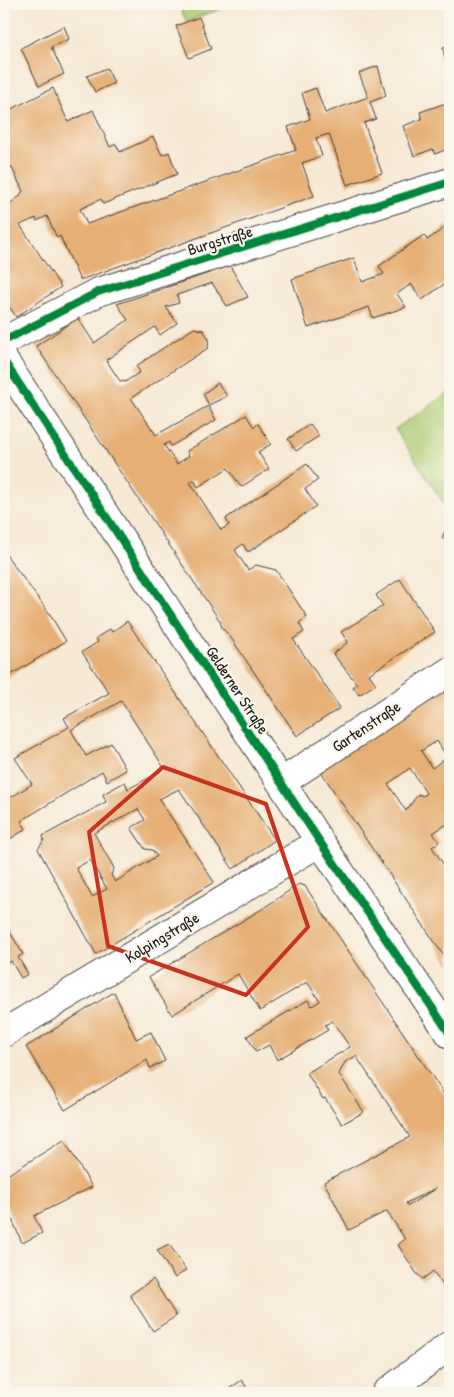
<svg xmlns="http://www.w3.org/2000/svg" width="454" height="1397" font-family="'Patrick Hand',sans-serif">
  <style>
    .green { fill: #accb72; stroke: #647447 }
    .building { fill: #e5af75; fill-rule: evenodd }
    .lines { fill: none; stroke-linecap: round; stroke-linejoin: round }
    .minor-casing { stroke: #3d3b38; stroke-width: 30 }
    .minor { stroke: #fff; stroke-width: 28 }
    .cycleway-casing { stroke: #fbf7ec; stroke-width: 11 }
    .cycleway { stroke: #00873e; stroke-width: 8 }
    .marked { fill: none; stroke: #c8321e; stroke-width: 4; stroke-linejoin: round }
    .labels { text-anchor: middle; stroke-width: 4.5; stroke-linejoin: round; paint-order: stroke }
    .street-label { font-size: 16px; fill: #1c1c1c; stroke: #fbf7ec }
  </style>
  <rect width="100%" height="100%" fill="#fbf7ec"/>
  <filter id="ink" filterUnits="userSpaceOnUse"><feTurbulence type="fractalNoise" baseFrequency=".02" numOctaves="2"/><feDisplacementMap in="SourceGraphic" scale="10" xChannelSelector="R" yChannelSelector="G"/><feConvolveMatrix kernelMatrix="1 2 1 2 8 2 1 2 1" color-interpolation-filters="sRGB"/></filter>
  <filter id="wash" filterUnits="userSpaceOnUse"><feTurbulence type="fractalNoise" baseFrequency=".0096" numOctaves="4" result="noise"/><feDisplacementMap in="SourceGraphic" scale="20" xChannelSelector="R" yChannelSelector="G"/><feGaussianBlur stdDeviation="1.12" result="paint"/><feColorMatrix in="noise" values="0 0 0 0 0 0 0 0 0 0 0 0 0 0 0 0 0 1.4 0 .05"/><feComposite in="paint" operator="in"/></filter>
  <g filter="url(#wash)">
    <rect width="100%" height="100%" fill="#f7e9d4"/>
    <path class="green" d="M178,4H236L186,21Z
      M450,392V513L395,429Z"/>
    <g id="blocks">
      <path class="building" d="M199,17L211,49L189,58L176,26Z
        M64,26L69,39L51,47L64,74L39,86L21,48Z
        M450,47V82H449L443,48Z
        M378,66L386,96L370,102L376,119L364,123L382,173L347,185L329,134L316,138L322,156L302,163L314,196L80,280L60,236L57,238L47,216L37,221L36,218L20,225L61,287L16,317L4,298V208L19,197L23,191L11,166L9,168L4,158V113L53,88L68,122L93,110L110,147L116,144L120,152L153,137L162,155L169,152L177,174L103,204L101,199L80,209L87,224L296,150L288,127L310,119L302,93L316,88L325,113L368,97L359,73Z
        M107,68L114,83L95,92L87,76Z
        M450,86V148L435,154L433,149L414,156L403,126L422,119L420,112L449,102L445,88Z
        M450,224V280L422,300L411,284L397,294L406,307L373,318L369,307L308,328L292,279L354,258L362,282L384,274L379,266L424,235L427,240Z
        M230,266L248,297L227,306L212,283L177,295L179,303L166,307L177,323L160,335L155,327L106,360L120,381L125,382L140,372L136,366L194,328L203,330L209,339L208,348L131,398L156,435L208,406L216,420L171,446L169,442L164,445L177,464L189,456L187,451L246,415L254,427L258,424L271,444L258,452L269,469L241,487L228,468L198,487L194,480L190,482L221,530L229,525L226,519L228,517L307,464L318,480L305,489L316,506L250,551H247L243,544L235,550L248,570L256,565L276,570L307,617L299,623L304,632L293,639L340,708L297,736L229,635L222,628L220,621L36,346L78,318L94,343L128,320L117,304Z
        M218,383L227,396L209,405L203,394Z
        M310,424L319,436L296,451L288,439Z
        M450,519V543L442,538Z
        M4,552L49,613L66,641L6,678L4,677Z
        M400,579L435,632L369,674L376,684L359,695L353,687L357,684L333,654L348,642L341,632L383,606L376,595Z
        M450,580V595L443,585Z
        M127,621L275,840L233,869L179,789L159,799L214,882L96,954L38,849L44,840L43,836L106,802L103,794L125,782L128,789L160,772L163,766L121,701L71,730L86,756L111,743L126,770L107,781L102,771L21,821L26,829L10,839L4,828V802L32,784L15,758L69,727L64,718L109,693L82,652L98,642L96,638L110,629L112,632ZM138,809L145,820L131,828L145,849L152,850L157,856L115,882L111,875L114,868L94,833ZM90,860L107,889L92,897L76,868Z
        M450,682V822L433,833L439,842L432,847L450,874V965L319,769ZM437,741L447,757L432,768L421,751ZM410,768L426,793L423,796L418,794L406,811L388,784Z
        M299,884L305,886L450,1103V1287L446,1289L433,1271L423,1279L417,1274L398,1245L405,1239L387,1211L349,1230L324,1182L410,1137L356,1056L345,1062L339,1074L364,1112L342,1124L325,1098L323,1099L307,1073L350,1047L332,1021L325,1025L328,1030L277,1060L269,1045L256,1052L247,1036L308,1000L312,1006L320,1001L307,982L260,1011L238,974L172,1015L149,977L262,909ZM436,1188L408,1206L406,1203Z
        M4,922L23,954L18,957L28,974L21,978L11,961L4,966Z
        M114,992L136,1039L151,1032L165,1061L150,1068L147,1060L65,1110L26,1047Z
        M64,1140L92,1187L34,1216L42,1233L22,1243L4,1200V1177Z
        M169,1244L186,1270L175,1278L157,1250Z
        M153,1279L176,1316L153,1331L130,1295Z
        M242,1380L250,1393H223Z"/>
    </g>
  </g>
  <g filter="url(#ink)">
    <use href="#blocks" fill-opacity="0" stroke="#3d3b38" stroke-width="1"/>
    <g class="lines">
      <defs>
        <path id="minor" d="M4,341L98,292L450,182
          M4,361L320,842L450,1034
          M282,782L450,671
          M4,1033L320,842
          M386,1393L450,1345"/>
      </defs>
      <use href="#minor" class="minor-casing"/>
      <use href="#minor" class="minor"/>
      <defs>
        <path id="cycleway" d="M4,341L98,292L450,182
          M4,361L320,842L450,1034"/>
      </defs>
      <use href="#cycleway" class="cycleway-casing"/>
      <use href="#cycleway" class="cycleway"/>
    </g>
  </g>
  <path class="marked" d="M163,767L266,804L308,927L246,995L108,946L89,832Z"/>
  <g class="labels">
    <g class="street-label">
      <text transform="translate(220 240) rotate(-17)" y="6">Burgstraße</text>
      <text transform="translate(238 690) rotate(57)" y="6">Gelderner Straße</text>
      <text transform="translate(366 726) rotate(-34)" y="6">Gartenstraße</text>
      <text transform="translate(162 937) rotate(-31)" y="6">Kolpingstraße</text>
    </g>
  </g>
  <rect width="454" height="1397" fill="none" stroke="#fbf7ec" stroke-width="20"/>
</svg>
